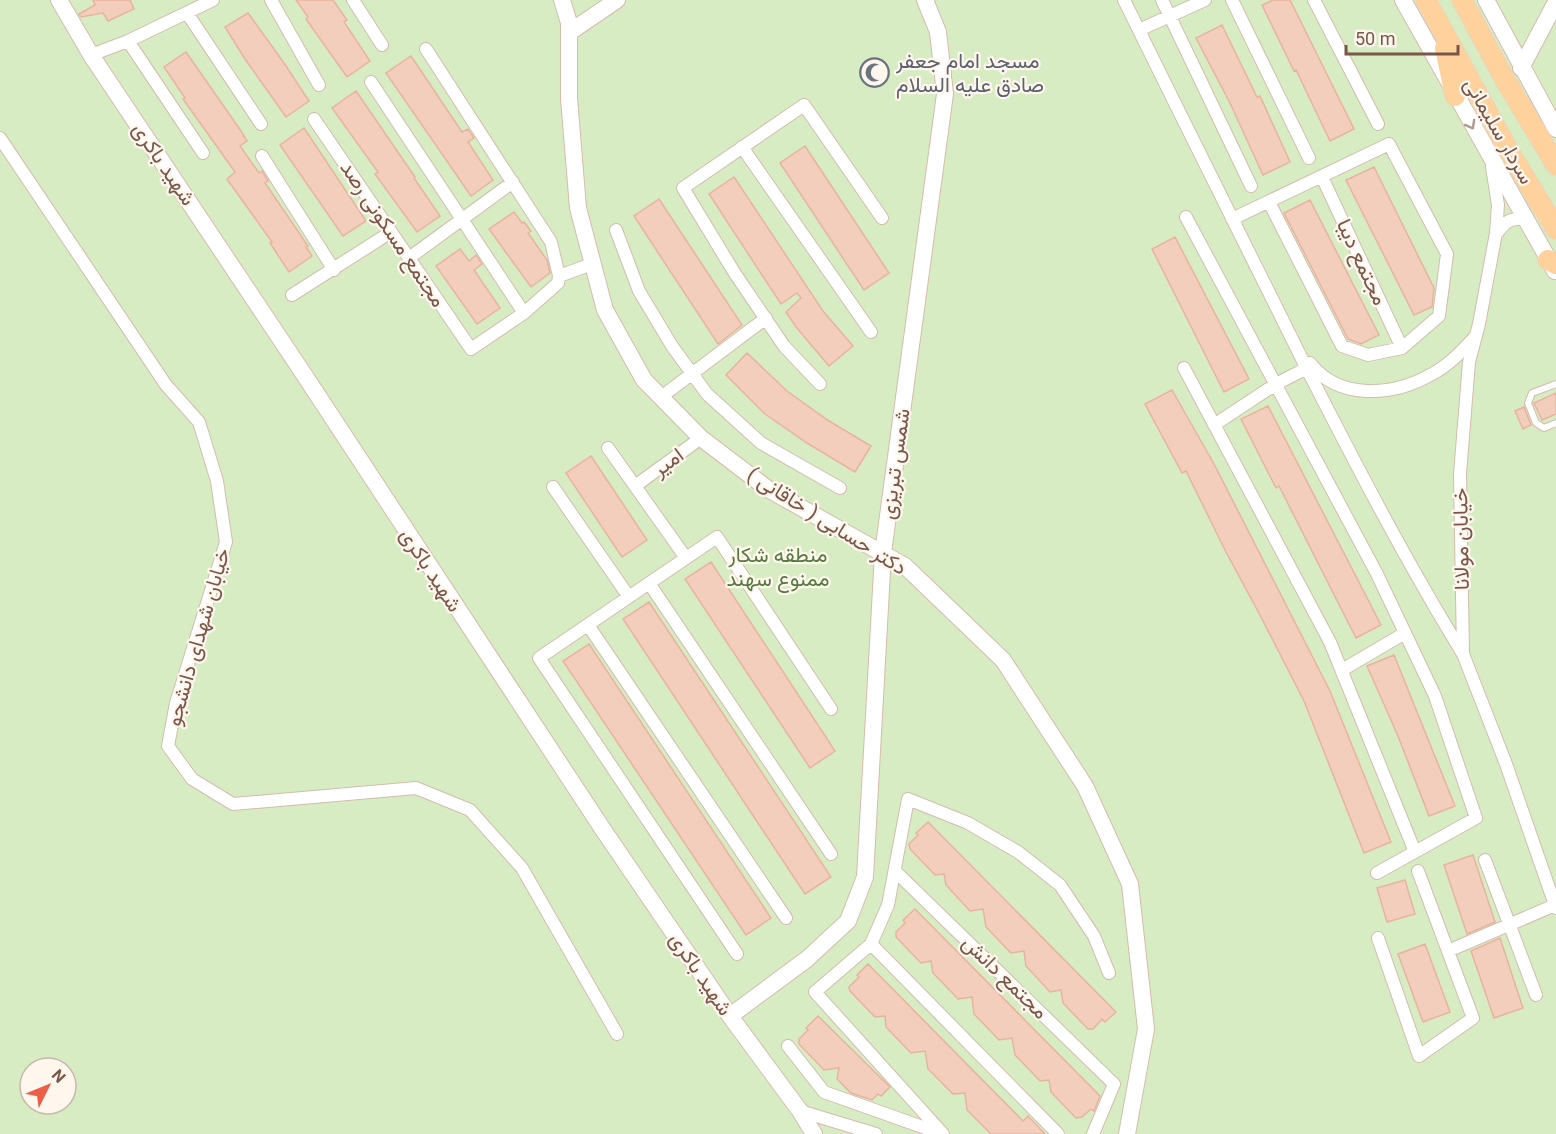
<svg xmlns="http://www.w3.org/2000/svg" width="1556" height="1134" font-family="Roboto,Vazirmatn,sans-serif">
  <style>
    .green { fill: #d8ecc4; fill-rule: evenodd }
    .building { fill: #f4cebd; stroke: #e8b39d; stroke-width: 1.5 }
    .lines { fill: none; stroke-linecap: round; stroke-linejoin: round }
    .lane-casing { stroke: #d3bcae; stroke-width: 8 }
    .street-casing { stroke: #d3bcae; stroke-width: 14 }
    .secondary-casing { stroke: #d6bbab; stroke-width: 18 }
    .primary-casing { stroke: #dcd3d0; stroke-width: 21 }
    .lane { stroke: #fff; stroke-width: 6 }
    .street { stroke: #fff; stroke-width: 12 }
    .secondary { stroke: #fff; stroke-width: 16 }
    .primary { stroke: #ffd29d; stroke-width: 20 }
    .oneway { stroke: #af9a92 }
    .labels { text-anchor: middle; stroke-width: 4.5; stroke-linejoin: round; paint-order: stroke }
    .worship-label { font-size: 21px; fill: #5b616d; stroke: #fff7ee; text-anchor: start }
    .street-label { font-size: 21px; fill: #795649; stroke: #fff7ee }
    .park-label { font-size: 21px; fill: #547a3e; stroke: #fff7ee }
  </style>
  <rect width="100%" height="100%" fill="#fdf3e7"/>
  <path class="green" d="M0,0H1556V1134H0ZM30,1068H66V1104H30Z"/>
  <path class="building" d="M93,0H130L134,9L108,21L103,13L81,17L79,14L95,5Z
    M296,0H333L347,20L344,22L370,61L347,77L306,19L308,17Z
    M1273,0H1290L1354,129L1330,141L1296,70L1294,71L1262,5Z
    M248,13L284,63L309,101L286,117L245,59L225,27Z
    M1222,25L1257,97L1260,96L1290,162L1263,175L1230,103L1196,38Z
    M186,52L241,131L247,141L240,146L259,173L262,171L268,181L265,183L308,246L306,247L312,256L289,272L270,243L272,242L227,179L235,172L183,99L185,98L164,67Z
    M411,56L462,132L468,129L474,138L468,142L493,180L471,196L386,73Z
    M356,91L415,177L414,178L440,216L417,232L375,174L378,172L332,108Z
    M304,128L366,221L343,236L280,145Z
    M805,146L889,273L864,290L780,163Z
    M1374,167L1434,288L1432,307L1414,315L1346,180Z
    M734,177L823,311L853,346L829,366L796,327L786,312L801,298L797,293L781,304L709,194Z
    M659,199L742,325L718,344L634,216Z
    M1310,200L1379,335L1361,344L1348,339L1284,213Z
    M514,212L522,223L524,222L531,231L528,233L547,260L550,273L531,287L489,229Z
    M1175,237L1249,379L1224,392L1152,249Z
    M460,249L469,261L476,255L482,264L474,270L500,308L477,324L436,266Z
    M747,353L787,391L829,421L871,446L855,472L807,443L765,414L726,375Z
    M1172,390L1214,464L1330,691L1391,842L1364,853L1304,701L1261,617L1226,552L1186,471L1182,473L1145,404Z
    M1556,393V414L1542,420L1534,403Z
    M1268,406L1381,625L1356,638L1279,486L1276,488L1241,419Z
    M1524,407L1531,425L1523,429L1515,411Z
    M591,456L647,540L622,557L566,473Z
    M711,562L835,751L810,768L685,579Z
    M649,602L831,877L805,894L623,619Z
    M589,644L771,918L746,935L563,661Z
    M1394,655L1455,806L1429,816L1398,736L1367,666Z
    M928,822L1116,1012L1105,1022L1102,1019L1093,1029H1088L1063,1003L1061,990L1050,992L1026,966L1024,951L1011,953L986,927L983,909L970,911L946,885L944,874L935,875L910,849L909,844L918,835L916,833Z
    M1473,855L1495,922L1467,934L1444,865Z
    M1405,880L1415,914L1387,922L1377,888Z
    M915,909L1100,1096L1094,1111L1091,1109L1082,1117L1076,1118L1051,1092L1049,1080L1040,1081L1015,1055L1012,1038L999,1040L974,1014L972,997L958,999L933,973L931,961L921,963L896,937V932L905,923L903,920Z
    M1500,938L1523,1008L1494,1018L1471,951Z
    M1425,944L1450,1012L1423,1022L1398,954Z
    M868,964L1023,1121L1028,1116L1045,1134H991L967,1110L965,1093L953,1094L928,1069L925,1051L911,1053L886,1027L885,1016L875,1017L850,991L849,987L859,977L857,975Z
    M818,1016L890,1087L881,1096L878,1094L872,1100L851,1093L837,1079L839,1068L824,1070L799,1044V1039L808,1030L806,1028Z"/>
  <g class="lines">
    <defs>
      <path id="lane" d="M1556,384L1532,393L1528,403L1536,423L1544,428L1556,423"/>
      <path id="street" d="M271,0L319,85
        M353,0L382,45
        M1124,0C1184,121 1243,242 1304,363C1354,461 1405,560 1463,654
        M1162,0L1251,186
        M1232,0L1309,158
        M1314,0L1378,124
        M187,13L261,124
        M1139,30L1205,0
        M128,41L203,153
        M91,55L128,41L213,0
        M371,82L524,313
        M314,119L471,349L524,313L558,283L559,276L551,242L426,49
        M0,138L166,385L199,422L217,481L226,542L176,703L168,746L192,779L233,804L416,788L470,810L522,868L617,1034
        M742,147L871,332
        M262,156L334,270
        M1492,167L1498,205L1496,233L1479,324L1469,362L1460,474L1463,654L1506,764L1556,908
        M1322,177L1402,348
        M1186,217L1377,574L1435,696L1476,818L1377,873
        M1232,219L1389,144L1447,254L1439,316L1402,348L1368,355L1342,346L1269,202
        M616,230L639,291L672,346L707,394L761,443L840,488
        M1497,233C1506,221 1510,218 1525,219
        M409,258L513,182
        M559,276L592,264
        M292,295L391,232
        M1310,363C1339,401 1394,396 1432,374C1449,365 1461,352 1474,338
        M1184,368L1330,642L1415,852
        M820,384L784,346L734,272L683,188L804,105L882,218
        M661,397L766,318
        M1214,425L1276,384L1307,368
        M608,448L686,558
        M635,486L701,438
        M553,487L629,597
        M649,583L831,854
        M588,625L786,918
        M1342,670L1405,633
        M1485,860L1536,995
        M895,871L1114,1084L1093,1134
        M1378,938L1419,1056L1473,1018L1418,871
        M871,944L1058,1134
        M1448,951L1555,905
        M737,954L539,658L717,537L831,709
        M788,1046L824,1092L942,1134
        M800,1111L876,1134
        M943,1134L815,992L871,944L888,905L908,799L968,823L1018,852L1060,885L1094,936L1109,973"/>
      <path id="secondary" d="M59,0L91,55L303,373L602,828L730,1016L800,1111L814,1134
        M562,0L569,23V98L578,208L605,310L644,380L701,438L768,489L905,566L1003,660L1085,786L1130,884L1146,1029L1127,1134
        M1403,0L1555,271
        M1486,0L1556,129
        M570,32L617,0
        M1521,68L1556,2
        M730,1016L807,959L848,921L865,877L883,553L945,94L938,32L925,0"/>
      <path id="primary" d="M1426,0L1510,153L1556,229
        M1462,0L1504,78L1556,165
        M1445,48L1455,96
        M1548,260L1556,264"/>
    </defs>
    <use href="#lane" class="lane-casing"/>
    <use href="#street" class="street-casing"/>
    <use href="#secondary" class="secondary-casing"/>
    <use href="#primary" class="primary-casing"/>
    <use href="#lane" class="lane"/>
    <use href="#street" class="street"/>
    <use href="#secondary" class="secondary"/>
    <use href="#primary" class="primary"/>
  </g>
  <defs><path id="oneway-chevron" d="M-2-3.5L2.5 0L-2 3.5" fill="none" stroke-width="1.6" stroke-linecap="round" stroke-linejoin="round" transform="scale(1.5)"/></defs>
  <use class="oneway" href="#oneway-chevron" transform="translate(1471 125) rotate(61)"/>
  <defs>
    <symbol id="mosque-ring" viewBox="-11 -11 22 22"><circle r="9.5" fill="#fff7ee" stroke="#6b7280" stroke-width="1.5"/><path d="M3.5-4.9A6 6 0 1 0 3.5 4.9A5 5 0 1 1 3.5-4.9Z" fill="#6b7280"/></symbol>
  </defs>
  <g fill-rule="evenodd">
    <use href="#mosque-ring" x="858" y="56" width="33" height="33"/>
  </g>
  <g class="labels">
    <g class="worship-label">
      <text x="896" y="68">مسجد امام جعفر<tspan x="896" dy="24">صادق علیه السلام</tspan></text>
    </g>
    <g class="street-label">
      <text transform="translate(1499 131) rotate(60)" y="7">سردار سلیمانی</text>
      <text transform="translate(164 164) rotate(56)" y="7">شهید باکری</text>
      <text transform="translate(393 234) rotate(56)" y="7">مجتمع مسکونی رصد</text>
      <text transform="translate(1362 262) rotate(65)" y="7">مجتمع دیبا</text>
      <text transform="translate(668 462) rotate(-36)" y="7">امیر</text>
      <text transform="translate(895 464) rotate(-82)" y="7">شمس تبریزی</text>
      <text transform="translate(827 521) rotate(32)" y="7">دکتر حسابی ( خاقانی )</text>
      <text transform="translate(1461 539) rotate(-91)" y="7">خیابان مولانا</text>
      <text transform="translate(431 570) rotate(57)" y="7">شهید باکری</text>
      <text transform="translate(198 637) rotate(-74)" y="7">خیابان شهدای دانشجو</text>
      <text transform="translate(701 974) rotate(56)" y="7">شهید باکری</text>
      <text transform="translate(1005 977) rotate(44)" y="7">مجتمع دانش</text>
    </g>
    <g class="park-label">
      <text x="778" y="562">منطقه شکار<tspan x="778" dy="24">ممنوع سهند</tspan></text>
    </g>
  </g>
  <g transform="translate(48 1086) rotate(47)"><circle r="28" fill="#fff7ee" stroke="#c9b7ac" stroke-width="1.5"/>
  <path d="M0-4.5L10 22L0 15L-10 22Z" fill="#ed5e47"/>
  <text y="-9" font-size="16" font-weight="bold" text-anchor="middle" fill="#795649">N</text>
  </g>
  <path d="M1346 45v9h112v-9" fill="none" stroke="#795649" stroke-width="3"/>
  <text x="1355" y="45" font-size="18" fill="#795649" stroke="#fff7ee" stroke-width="4.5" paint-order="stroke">50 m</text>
</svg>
